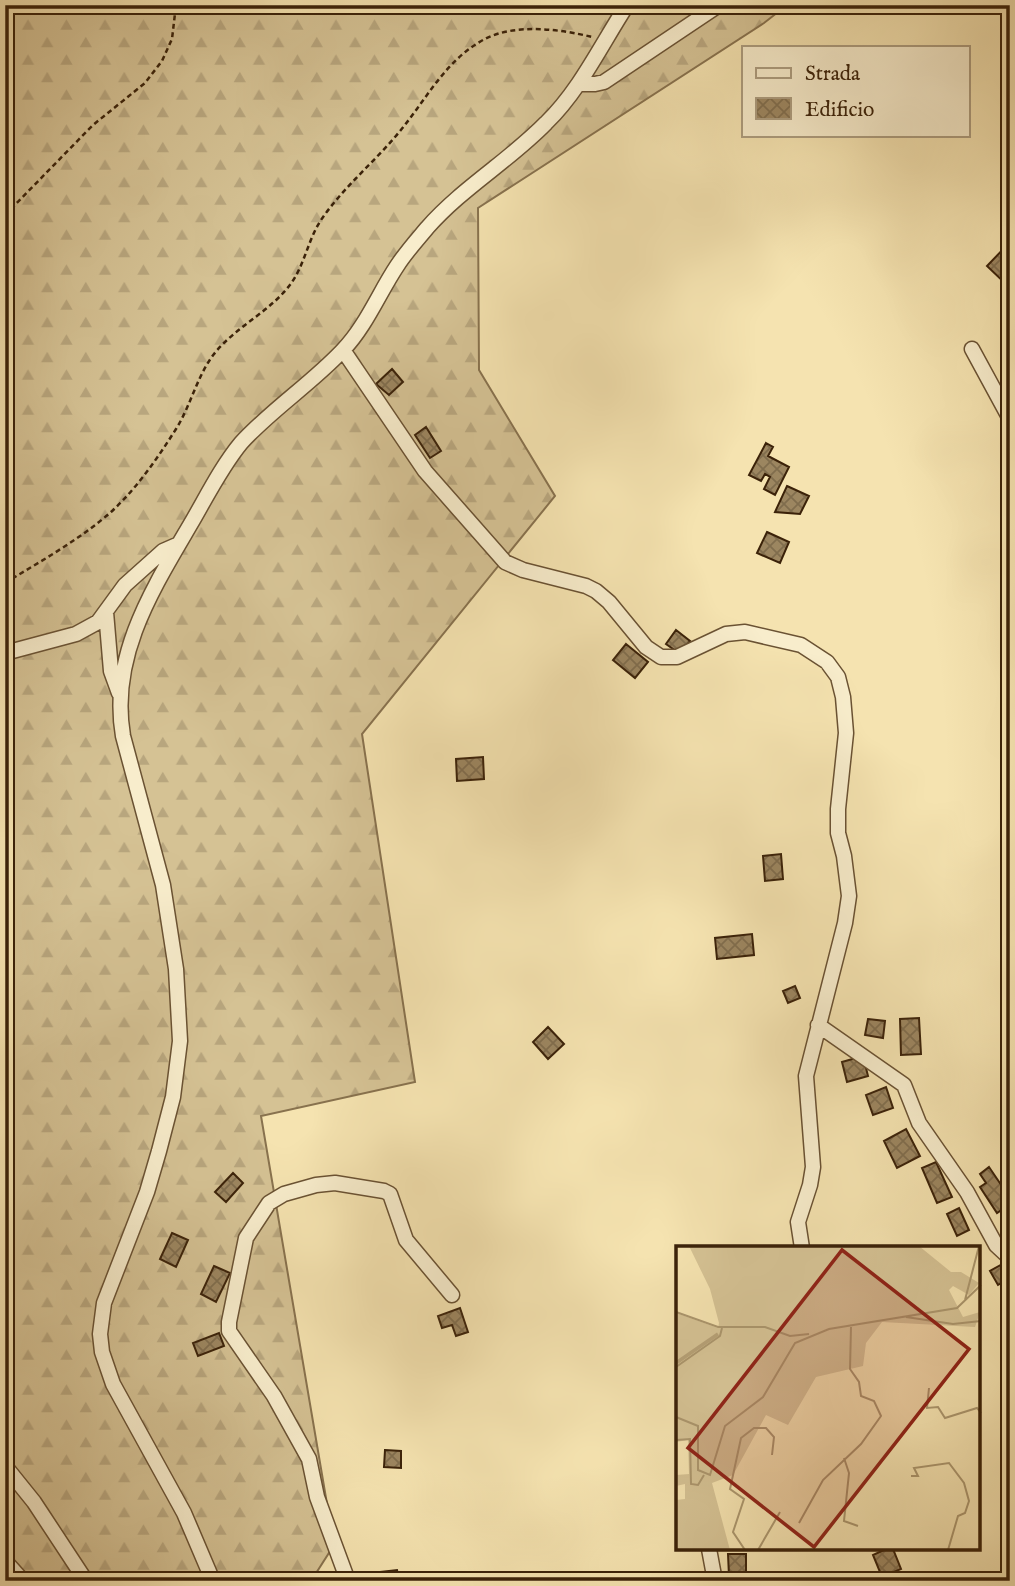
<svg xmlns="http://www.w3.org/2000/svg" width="1015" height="1586" font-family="'IM FELL English',serif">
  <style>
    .forest { fill: url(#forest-firs); stroke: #88724e; stroke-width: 2 }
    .building { fill: url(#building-cross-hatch); stroke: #3b2209; stroke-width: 2 }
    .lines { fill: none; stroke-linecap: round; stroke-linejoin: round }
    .minor-casing { stroke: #6a5233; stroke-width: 17 }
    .path { stroke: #3b2209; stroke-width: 2.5; stroke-dasharray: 5 3.5; stroke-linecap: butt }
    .minor { stroke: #f8edcc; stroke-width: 14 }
    .inset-river { fill: none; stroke: #b6a177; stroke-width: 3.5 }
    .inset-road { fill: none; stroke: #ab966d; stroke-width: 2 }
    .view { fill: #8f2418; fill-opacity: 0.15; stroke: #8f2418; stroke-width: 3.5 }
    .inset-edge { fill: none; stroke: #3b2209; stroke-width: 3.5 }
  </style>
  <defs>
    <pattern id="forest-firs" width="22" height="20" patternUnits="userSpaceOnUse" patternTransform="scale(1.75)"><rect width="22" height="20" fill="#d5c294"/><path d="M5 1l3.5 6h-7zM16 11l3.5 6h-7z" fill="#b8a67e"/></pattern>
    <pattern id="building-cross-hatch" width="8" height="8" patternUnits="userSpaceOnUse" patternTransform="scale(1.75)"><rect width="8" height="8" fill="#9c8660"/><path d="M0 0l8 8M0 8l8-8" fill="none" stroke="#806d4d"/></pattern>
  </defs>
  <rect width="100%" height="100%" fill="#f5e3b0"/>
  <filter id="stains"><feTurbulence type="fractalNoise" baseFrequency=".00286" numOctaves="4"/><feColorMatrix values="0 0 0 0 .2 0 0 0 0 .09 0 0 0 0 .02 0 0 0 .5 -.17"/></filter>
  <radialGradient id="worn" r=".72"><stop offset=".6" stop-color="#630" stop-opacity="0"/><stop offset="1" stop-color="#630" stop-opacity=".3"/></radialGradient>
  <path class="forest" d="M5,5H787L764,23L478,208L479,370L555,496L362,734L415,1082L261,1116L334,1545L311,1581H5Z"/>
  <path class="building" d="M1010,242V288L987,266Z
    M392,369L403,382L389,395L376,384Z
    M426,427L441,451L430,458L415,435Z
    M766,443L773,447L768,456L789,467L775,495L764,489L770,477L765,474L761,481L749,475Z
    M787,486L809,496L800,514L775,512Z
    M767,532L789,542L780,563L757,553Z
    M676,630L690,641L680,654L666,644Z
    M626,644L648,662L635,678L613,660Z
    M483,757L484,779L457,781L456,759Z
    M781,854L783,879L765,881L763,856Z
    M752,934L754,955L717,959L715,938Z
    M795,986L800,998L788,1003L783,991Z
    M919,1018L921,1054L901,1055L900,1019Z
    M868,1019L885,1021L883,1038L865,1035Z
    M548,1027L564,1044L548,1059L533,1042Z
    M863,1056L868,1076L847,1082L842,1062Z
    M886,1087L893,1108L873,1115L866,1095Z
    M906,1129L920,1156L897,1168L884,1141Z
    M936,1162L952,1197L937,1203L922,1168Z
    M989,1167L1010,1198V1204L997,1213L980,1187L986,1183L980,1174Z
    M233,1173L243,1183L226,1202L215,1192Z
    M959,1208L969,1230L957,1236L947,1214Z
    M172,1233L188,1240L176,1267L160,1259Z
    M1006,1262L1010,1269V1278L998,1285L990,1271Z
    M214,1266L230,1273L216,1302L201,1294Z
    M460,1308L468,1332L456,1336L452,1325L442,1328L438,1316Z
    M219,1333L224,1346L198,1356L193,1343Z
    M385,1450L401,1451V1468L384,1467Z
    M886,1549H893L901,1569L882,1577L873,1555Z
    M728,1554H746V1576H729Z
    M397,1570L399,1581H381L379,1572Z"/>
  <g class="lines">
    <defs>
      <path id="minor" d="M579,84H595L604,82L719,5
        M972,349L1010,419
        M343,350L425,471L505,562L523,570L586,586L596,591L609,602L646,647L661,657H677L726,634L745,632L801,645L827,662L838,677L843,697L846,733L838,809V833L844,856L849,896L845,923L806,1076L813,1167L810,1185L798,1222L802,1248
        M106,612L111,671L119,693
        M5,653L76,634L98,622L125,585L163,551L179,544
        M818,1025L904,1085L919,1123L967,1192L996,1245L1010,1258
        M5,1466L34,1502L86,1581
        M709,1549L715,1581
        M5,1561L23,1581
        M213,1581L184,1513L113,1384L102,1352L100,1334L104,1303L147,1192L159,1151L173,1097L180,1041L176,969L163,885L123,736C109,655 154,587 193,520C208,494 222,466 241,443C272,409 311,384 343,350C366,326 379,293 397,266C406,252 417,240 427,228C462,188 509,161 546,123C580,90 601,45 627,5
        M348,1581L317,1497L309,1459L274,1396L229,1331V1322L246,1238L269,1203L284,1194L316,1185L335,1183L384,1191L390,1194L406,1240L452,1295"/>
    </defs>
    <use href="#minor" class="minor-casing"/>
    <path class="path" d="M5,215L93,125L145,83L162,61L172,39L176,5
      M5,583C41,561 79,540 111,512C137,488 157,459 176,429C191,405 197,376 214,354C236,326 272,311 292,282C305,263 308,240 321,220C342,189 371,165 395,137C424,104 443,62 483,40C513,23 560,29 592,37"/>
    <use href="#minor" class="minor"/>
  </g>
  <g transform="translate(676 1246)">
    <rect width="304" height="304" fill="#f5e3b0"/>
    <path d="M13,0H243L275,26H285L303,37L293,49L277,40L273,44L287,71L304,66L299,81L206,76L190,97L187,120L140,131L112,179L90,169L57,229L36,237L54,304H0V254L9,253V238L0,240V229L13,228L12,194L0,196V67L42,82L43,77L34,43Z" fill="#d5c294"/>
    <path class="inset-river" d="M0,117L42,88"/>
    <path class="inset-road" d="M289,54L303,0M0,66L42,81H89L114,90L133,88M230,71L277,78L305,75M0,121L44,90L46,82M253,142L251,162L262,161L269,172L301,162L305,167M0,171L22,180V224L34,229L49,180L87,151L119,97L153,83L281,62L305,39M0,194L14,193L15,238L22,239L28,229M168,212L173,227L168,275L182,280M235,230H242L238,222L273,217L288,237L293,255L289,267L282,270L272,304M123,277L147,234L185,198L205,170L198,155L185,150L183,136L174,123L175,81M69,304L57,286L68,253L54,243L65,192L78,182H90L98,191L96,209M82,304L104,266"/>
    <path class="view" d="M166,4L293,103L138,301L12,202Z"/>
    <rect width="304" height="304" class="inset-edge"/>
  </g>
  <rect width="1015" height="1586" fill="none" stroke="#f5e3b0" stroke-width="28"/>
  <rect x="7" y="7" width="1001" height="1572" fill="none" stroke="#3b2209" stroke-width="3.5"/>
  <rect x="14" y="14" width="987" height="1558" fill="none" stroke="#3b2209" stroke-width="2"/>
  <rect x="742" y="46" width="228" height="91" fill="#f8edcc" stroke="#ac9c7e" stroke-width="2"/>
  <rect x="756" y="68" width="35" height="10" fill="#f8edcc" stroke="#ac9c7e" stroke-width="2"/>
  <text x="805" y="80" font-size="21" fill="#3b2209">Strada</text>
  <rect x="756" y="98" width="35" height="21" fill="url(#building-cross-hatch)" stroke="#ac9c7e" stroke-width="2"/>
  <text x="805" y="116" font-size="21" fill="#3b2209">Edificio</text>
  <rect width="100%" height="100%" filter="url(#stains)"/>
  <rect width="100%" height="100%" fill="url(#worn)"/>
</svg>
